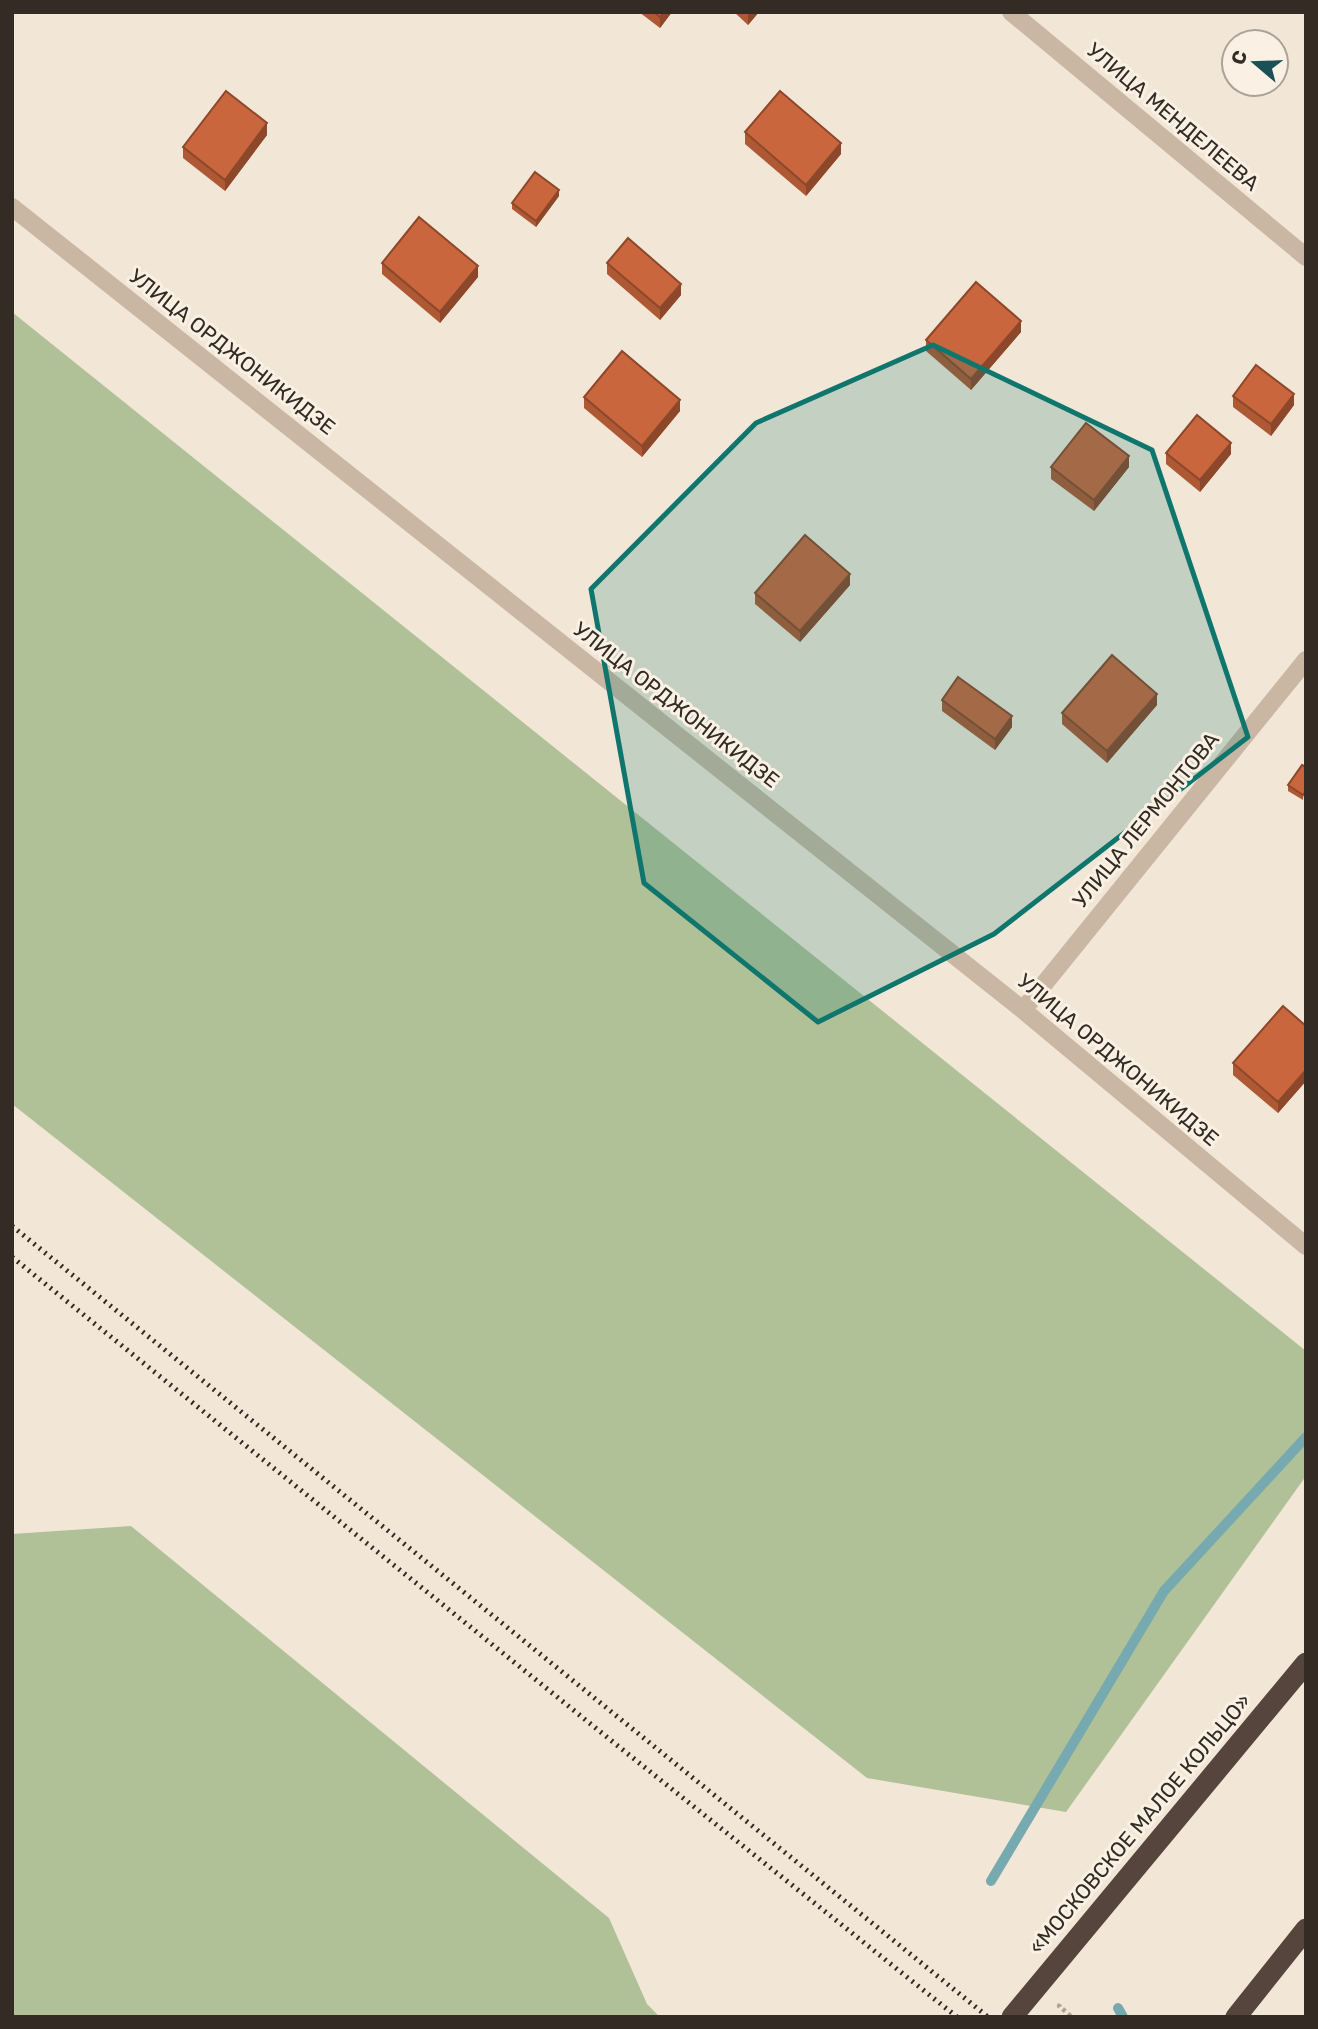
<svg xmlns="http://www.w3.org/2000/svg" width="1318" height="2029" font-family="Rubik,sans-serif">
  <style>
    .green { fill: #b1c197 }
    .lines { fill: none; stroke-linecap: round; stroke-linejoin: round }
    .stream { stroke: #76aab0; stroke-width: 10 }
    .path { stroke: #b6a18d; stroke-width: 4.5; stroke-dasharray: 3.5 3.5; stroke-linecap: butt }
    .street { stroke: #cab7a3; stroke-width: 18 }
    .highway { stroke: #56453c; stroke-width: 21 }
    .rail { stroke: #352b25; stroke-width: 5; stroke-dasharray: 2 5; stroke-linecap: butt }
    .wall { fill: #ae5834 }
    .shaded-wall { fill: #8d472b }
    .building { fill: #ca663d; stroke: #8d472b; stroke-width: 2 }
    .marked { fill: #0f766e; fill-opacity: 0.2; stroke: #0f766e; stroke-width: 5; stroke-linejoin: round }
    .labels { text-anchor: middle; stroke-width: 6; stroke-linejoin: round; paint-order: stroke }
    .street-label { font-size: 21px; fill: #352b25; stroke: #faf1e4 }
  </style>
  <rect width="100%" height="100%" fill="#f2e7d7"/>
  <path class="green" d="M12,312L1306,1351V1476L1066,1812L867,1778L12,1104Z
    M131,1526L609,1918L647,2004L660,2017H12V1534Z"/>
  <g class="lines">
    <path class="stream" d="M991,1881L1164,1591L1306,1437
      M1118,2008L1123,2017"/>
    <path class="path" d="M1060,2004L1059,2006L1072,2017"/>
    <path class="street" d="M1011,12L1306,257
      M12,207L1023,1010L1306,1246
      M1023,1010L1306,660"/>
    <path class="highway" d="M1012,2017L1306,1663
      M1236,2017L1306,1929"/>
    <path class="rail" d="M12,1226L988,2017
      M12,1257L613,1742L957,2017"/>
  </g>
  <path class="wall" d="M639,12H672L660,28Z
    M734,12H759L748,25Z
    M745,132L841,154L806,196L745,144Z
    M267,135L225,191L183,158V147Z
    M559,196L536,227L512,209V203Z
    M382,263L478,277L440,323L382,274Z
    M607,263L681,295L660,320L607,274Z
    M1021,332L971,390L926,351V340Z
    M1233,396L1294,405L1271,436L1233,407Z
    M584,397L680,411L642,457L584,408Z
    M1166,453L1231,454L1200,492L1166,464Z
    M1051,467H1129L1094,511L1051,479Z
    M850,585L800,642L755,604V593Z
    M942,700L1012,727L995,750L942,711Z
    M1157,705L1107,763L1062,724V713Z
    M1306,767L1303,800L1288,791V785Z
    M1306,1026V1081L1278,1113L1233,1075V1063Z"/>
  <path class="shaded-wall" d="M663,12H672L660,28V17Z
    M750,12H759L748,25V14Z
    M267,123V135L225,191V180Z
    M841,143V154L806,196V185Z
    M559,190V196L536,227V221Z
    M478,266V277L440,323V312Z
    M681,284V295L660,320V308Z
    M1021,321V332L971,390V379Z
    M1294,394V405L1271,436V424Z
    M680,400V411L642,457V446Z
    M1231,443V454L1200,492V480Z
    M1129,456V467L1094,511V500Z
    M850,574V585L800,642V631Z
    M1157,694V705L1107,763V751Z
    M1012,716V727L995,750V739Z
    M1306,1070V1081L1278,1113V1102Z"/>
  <path class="building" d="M654,12H663L660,17Z
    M226,91L267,123L225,180L183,147Z
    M780,91L841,143L806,185L745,132Z
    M535,172L559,190L536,221L512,203Z
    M419,217L478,266L440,312L382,263Z
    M628,238L681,284L660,308L607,263Z
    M976,282L1021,321L971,379L926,340Z
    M622,351L680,400L642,446L584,397Z
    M1256,365L1294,394L1271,424L1233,396Z
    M1197,415L1231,443L1200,480L1166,453Z
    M1086,423L1129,456L1094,500L1051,467Z
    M805,535L850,574L800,631L755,593Z
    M1112,655L1157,694L1107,751L1062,713Z
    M958,677L1012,716L995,739L942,700Z
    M1302,765L1306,767V791L1303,795L1288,785Z
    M1283,1006L1306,1026V1070L1278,1102L1233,1063Z"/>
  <path class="marked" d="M933,345L1152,450L1248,737L994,934L818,1022L644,883L591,589L756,423Z"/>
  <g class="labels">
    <g class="street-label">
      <text transform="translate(1173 117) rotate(40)" y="7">УЛИЦА МЕНДЕЛЕЕВА</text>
      <text transform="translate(232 352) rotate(38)" y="7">УЛИЦА ОРДЖОНИКИДЗЕ</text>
      <text transform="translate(676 705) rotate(38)" y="7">УЛИЦА ОРДЖОНИКИДЗЕ</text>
      <text transform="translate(1146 820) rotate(-51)" y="7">УЛИЦА ЛЕРМОНТОВА</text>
      <text transform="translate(1118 1060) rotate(40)" y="7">УЛИЦА ОРДЖОНИКИДЗЕ</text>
      <text transform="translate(1140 1824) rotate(-50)" y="7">«МОСКОВСКОЕ МАЛОЕ КОЛЬЦО»</text>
    </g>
  </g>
  <rect width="1318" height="2029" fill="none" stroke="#352b25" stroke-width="28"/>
  <g transform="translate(1255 63) rotate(289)"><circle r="33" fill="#faf1e4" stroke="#aba298" stroke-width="2"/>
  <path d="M0-5L12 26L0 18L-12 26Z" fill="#1a5057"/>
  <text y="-10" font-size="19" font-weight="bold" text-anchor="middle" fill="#352b25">С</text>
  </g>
</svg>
